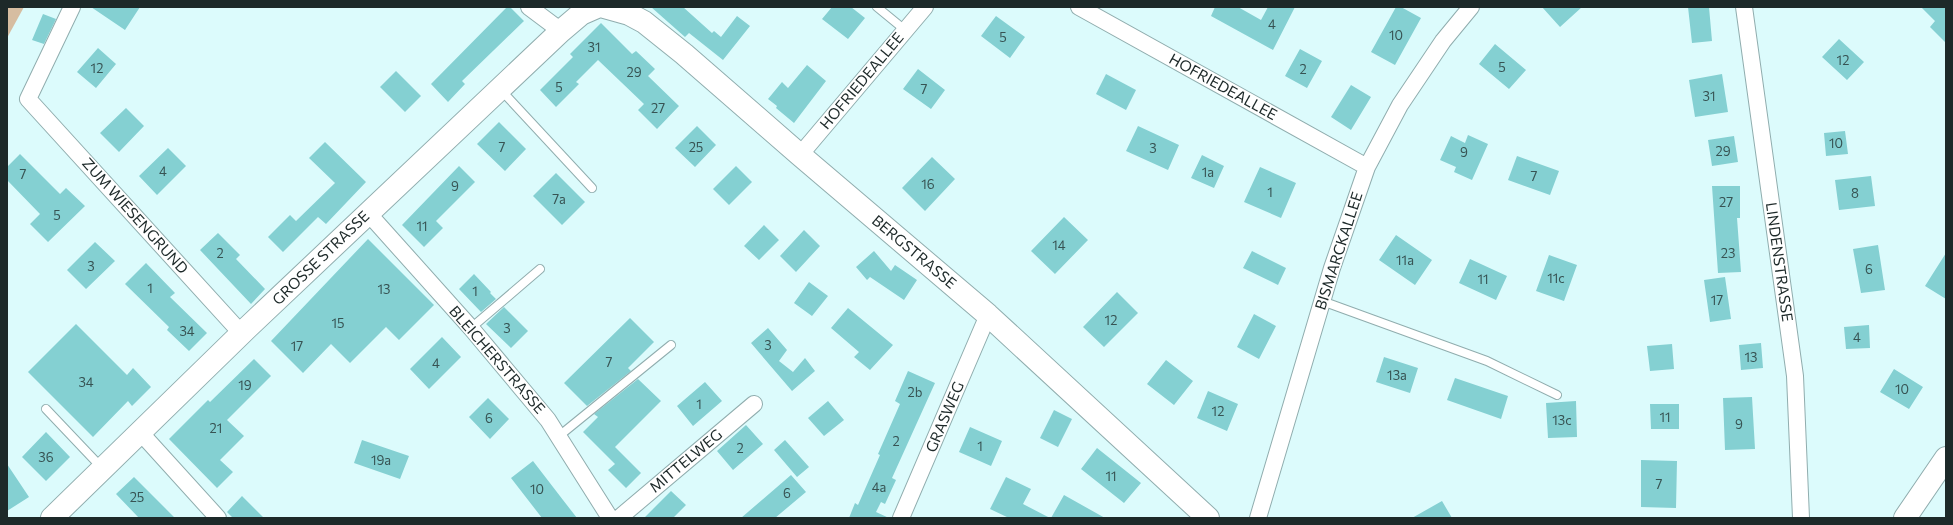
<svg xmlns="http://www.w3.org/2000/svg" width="1953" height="525" font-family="Commissioner,sans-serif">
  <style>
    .green { fill: #d6bda1 }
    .building { fill: #84d0d2 }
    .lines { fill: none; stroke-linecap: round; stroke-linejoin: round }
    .lane-casing { stroke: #90adae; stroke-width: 10 }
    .street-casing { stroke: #90adae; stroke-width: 18 }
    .secondary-casing { stroke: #90adae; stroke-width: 24 }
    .lane { stroke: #fff; stroke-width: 8 }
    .street { stroke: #fff; stroke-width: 16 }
    .secondary { stroke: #fff; stroke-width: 22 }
    .labels { text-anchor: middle; stroke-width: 3; stroke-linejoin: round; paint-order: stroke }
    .number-label { font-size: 13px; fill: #375353 }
    .street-label { font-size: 15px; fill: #1d2929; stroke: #fff }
  </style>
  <rect width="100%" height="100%" fill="#dcfbfc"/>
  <path class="green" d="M7,7H24L7,38Z"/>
  <path class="building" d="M91,7H140L125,30Z
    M507,7H510L524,21L462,81L465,84L448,102L431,84Z
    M651,7H683L712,33L714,31L721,37L737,16L750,26L723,60L689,33L685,37Z
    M832,7H851L865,18L848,39L822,19Z
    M1215,7H1238L1261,20L1268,7H1295L1273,50L1211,16Z
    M1396,7H1401L1421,18L1395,65L1371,52Z
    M1542,7H1582L1560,27Z
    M1688,7H1709L1712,41L1692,43Z
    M1921,7H1946V43L1930,27L1935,21Z
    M43,14L56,19L44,44L32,40Z
    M996,16L1025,37L1010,58L981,36Z
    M601,23L632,54L636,51L655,69L648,76L679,106L657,129L638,110L644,104L598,60L576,82L579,84L556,107L540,90L573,57L570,54Z
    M1839,39L1864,62L1847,80L1822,57Z
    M1495,44L1526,70L1509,89L1479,64Z
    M98,48L116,64L96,88L77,72Z
    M1300,49L1322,61L1307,88L1285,76Z
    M807,65L826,81L794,123L776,108L777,106L768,99L782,82L788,88Z
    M918,69L945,90L931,109L903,89Z
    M396,71L421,96L405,112L380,87Z
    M1106,74L1136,90L1126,110L1096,94Z
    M1722,74L1728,112L1695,117L1689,80Z
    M1351,85L1371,97L1351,130L1331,117Z
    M126,108L144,126L119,152L100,133Z
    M499,122L526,149L505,171L477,144Z
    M697,126L716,145L695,167L675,148Z
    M1138,126L1179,145L1168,170L1126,151Z
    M1845,131L1848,154L1826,156L1824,133Z
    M1468,135L1488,144L1472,180L1454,172L1456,167L1440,160L1451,136L1465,143Z
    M1734,136L1738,162L1712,166L1708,140Z
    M325,142L366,182L326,224L318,217L283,252L268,237L290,215L296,221L335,183L309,158Z
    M168,148L186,166L157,195L139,176Z
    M20,154L60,194L66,188L85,206L48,242L30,224L40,214L7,180V167Z
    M1202,155L1224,166L1214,188L1191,178Z
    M1517,156L1559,171L1550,195L1508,180Z
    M932,157L955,179L925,211L902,188Z
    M459,166L475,182L436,221L443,228L424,247L402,225Z
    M736,166L752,182L729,205L713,189Z
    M1260,167L1296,183L1281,218L1244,202Z
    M556,173L585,202L562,225L533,196Z
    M1871,176L1875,206L1839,210L1835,180Z
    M1712,186H1740V218H1737L1741,272L1718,273Z
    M1064,217L1088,240L1055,274L1031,251Z
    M764,225L779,240L759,260L744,246Z
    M804,230L820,246L796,272L780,256Z
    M218,233L240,255L236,259L265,289L251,304L200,250Z
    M1396,235L1432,260L1415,285L1379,260Z
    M368,239L434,305L399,340L386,327L350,363L331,344L303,373L271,341Z
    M95,242L115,261L86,289L67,270Z
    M1878,245L1885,290L1861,293L1853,249Z
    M874,251L891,271L895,265L917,280L904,300L870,277L867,280L856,267Z
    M1252,251L1286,268L1278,285L1243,268Z
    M1946,253V299L1925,286Z
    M1549,255L1577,265L1564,301L1536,291Z
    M1470,259L1507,276L1496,300L1459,283Z
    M146,263L175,293L170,297L207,333L189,351L167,330L169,327L125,284Z
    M474,274L491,292L490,293L496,299L481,312L459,289Z
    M1725,277L1731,319L1710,322L1704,280Z
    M809,282L828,296L812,316L794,303Z
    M1117,292L1138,313L1104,347L1083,327Z
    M504,307L528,331L511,348L486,324Z
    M848,308L893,345L870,370L854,357L859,352L831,328Z
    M1254,314L1276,326L1259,359L1237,347Z
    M630,318L654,342L628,368L631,371L587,406L564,383Z
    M76,324L127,375L133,368L151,387L132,406L128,401L93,437L28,372Z
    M1869,325L1870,348L1846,349L1844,327Z
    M768,328L787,350L779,361L793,372L805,358L815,371L792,391L751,343Z
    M442,337L461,357L429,389L410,369Z
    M1761,343L1763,368L1741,370L1739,345Z
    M1672,344L1674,369L1650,371L1647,346Z
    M1384,357L1418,368L1410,393L1376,382Z
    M254,359L271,376L227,420L244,436L220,460L233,472L217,488L169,439L208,400L210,402Z
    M1166,360L1193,381L1174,405L1147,384Z
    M1894,369L1923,387L1909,409L1880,392Z
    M908,371L935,383L892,478L896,480L885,504L881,502L876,512L889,518H849L855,503L858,505L880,455L878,454L900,404L895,401Z
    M1455,378L1508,396L1501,419L1447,400Z
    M638,379L661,401L615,447L641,473L626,488L608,470L615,464L583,432L598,417L594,414Z
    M705,382L722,401L693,426L677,406Z
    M1208,391L1238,404L1227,431L1197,418Z
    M1752,397L1755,449L1725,450L1723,398Z
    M488,398L509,419L490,439L469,417Z
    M828,401L844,420L824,436L808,418Z
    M1576,401L1577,437L1548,438L1546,403Z
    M1650,404H1679V429H1651Z
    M1054,410L1072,419L1058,447L1040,438Z
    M746,425L763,444L733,470L717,451Z
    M970,427L1002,441L991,466L959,452Z
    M46,432L70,457L46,481L22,457Z
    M362,440L409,456L400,479L354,463Z
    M785,440L809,467L797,477L774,450Z
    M1097,448L1141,483L1124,503L1081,469Z
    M1641,460L1677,461L1676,508L1641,507Z
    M533,461L563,500L577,518H542L511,478Z
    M7,464L29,497L7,511Z
    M791,475L806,492L775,518H741Z
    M134,477L175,518H139L116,494Z
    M1006,477L1031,489L1023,504L1050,518H1009L990,509Z
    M671,491L686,505L673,518H644Z
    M1064,495L1105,518H1051Z
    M242,496L264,518H233L227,512Z
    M1442,501L1452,518H1412Z"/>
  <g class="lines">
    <defs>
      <path id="lane" d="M877,7L905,30
        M501,90L592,188
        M1322,301L1487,361L1557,395
        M471,328L540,269
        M46,409L102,468
        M559,436L671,345"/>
      <path id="street" d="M72,7L28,99L242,334
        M529,7L561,31
        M1079,7L1367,167
        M1744,7L1795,376L1801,518
        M800,155L925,7
        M368,213L471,328L548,420L610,518
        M140,432L218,518
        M619,518L754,404
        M901,518L988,315
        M1258,518L1332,268L1367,167L1400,105L1443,41L1471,7"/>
      <path id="secondary" d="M604,7L629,14L644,22L684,54L800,155L988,315L1208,518
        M52,518L247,328L561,31L581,14L597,7
        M1905,518L1946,458"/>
    </defs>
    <use href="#lane" class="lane-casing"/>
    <use href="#street" class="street-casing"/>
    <use href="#secondary" class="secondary-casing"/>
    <use href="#lane" class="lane"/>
    <use href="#street" class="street"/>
    <use href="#secondary" class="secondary"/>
  </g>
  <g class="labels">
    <g class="number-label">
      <text x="1272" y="29">4</text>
      <text x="1396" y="40">10</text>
      <text x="1003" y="42">5</text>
      <text x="594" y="52">31</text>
      <text x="1843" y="65">12</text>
      <text x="1502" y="72">5</text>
      <text x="97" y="73">12</text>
      <text x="1303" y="74">2</text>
      <text x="634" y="77">29</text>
      <text x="559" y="92">5</text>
      <text x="924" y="94">7</text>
      <text x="1709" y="101">31</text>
      <text x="658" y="113">27</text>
      <text x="1836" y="148">10</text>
      <text x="502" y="152">7</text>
      <text x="696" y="152">25</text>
      <text x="1153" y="153">3</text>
      <text x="1723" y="156">29</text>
      <text x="1464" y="157">9</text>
      <text x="163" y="176">4</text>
      <text x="1208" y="177">1a</text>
      <text x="23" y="179">7</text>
      <text x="1534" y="181">7</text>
      <text x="928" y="189">16</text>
      <text x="455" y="191">9</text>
      <text x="1270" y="197">1</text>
      <text x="1855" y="198">8</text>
      <text x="559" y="204">7a</text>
      <text x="1726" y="207">27</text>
      <text x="57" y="220">5</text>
      <text x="422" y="231">11</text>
      <text x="1059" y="250">14</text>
      <text x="220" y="258">2</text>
      <text x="1728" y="258">23</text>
      <text x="1405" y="265">11a</text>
      <text x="91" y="271">3</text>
      <text x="1869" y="274">6</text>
      <text x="1556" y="283">11c</text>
      <text x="1483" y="284">11</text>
      <text x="150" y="293">1</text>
      <text x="384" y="294">13</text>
      <text x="475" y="296">1</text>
      <text x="1717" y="305">17</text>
      <text x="1111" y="325">12</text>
      <text x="338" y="328">15</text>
      <text x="507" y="333">3</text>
      <text x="187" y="336">34</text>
      <text x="1857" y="342">4</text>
      <text x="768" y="350">3</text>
      <text x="297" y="351">17</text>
      <text x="1751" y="362">13</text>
      <text x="609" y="367">7</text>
      <text x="436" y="368">4</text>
      <text x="1397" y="380">13a</text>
      <text x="86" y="387">34</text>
      <text x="245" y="390">19</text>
      <text x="1902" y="394">10</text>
      <text x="915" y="397">2b</text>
      <text x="699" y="409">1</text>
      <text x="1218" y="416">12</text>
      <text x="1665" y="422">11</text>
      <text x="489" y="423">6</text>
      <text x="1562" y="425">13c</text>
      <text x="1739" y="429">9</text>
      <text x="216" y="433">21</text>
      <text x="896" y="446">2</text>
      <text x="980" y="451">1</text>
      <text x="740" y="453">2</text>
      <text x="46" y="462">36</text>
      <text x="381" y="465">19a</text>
      <text x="1111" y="481">11</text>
      <text x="1659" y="489">7</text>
      <text x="879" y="492">4a</text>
      <text x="537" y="494">10</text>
      <text x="787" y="498">6</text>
      <text x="137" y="502">25</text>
    </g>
    <g class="street-label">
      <text transform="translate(862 81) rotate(-50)" y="5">HOFRIEDEALLEE</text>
      <text transform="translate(1223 87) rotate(29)" y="5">HOFRIEDEALLEE</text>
      <text transform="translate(135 216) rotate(48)" y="5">ZUM WIESENGRUND</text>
      <text transform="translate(1339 251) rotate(-72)" y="5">BISMARCKALLEE</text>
      <text transform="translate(914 252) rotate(40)" y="5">BERGSTRASSE</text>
      <text transform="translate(321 258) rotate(-44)" y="5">GROSSE STRASSE</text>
      <text transform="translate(1779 262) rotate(82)" y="5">LINDENSTRASSE</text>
      <text transform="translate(497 360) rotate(49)" y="5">BLEICHERSTRASSE</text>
      <text transform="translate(945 417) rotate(-67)" y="5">GRASWEG</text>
      <text transform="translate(686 461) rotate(-40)" y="5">MITTELWEG</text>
    </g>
  </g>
  <rect width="1953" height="525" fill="none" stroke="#1d2929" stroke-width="16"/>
</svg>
